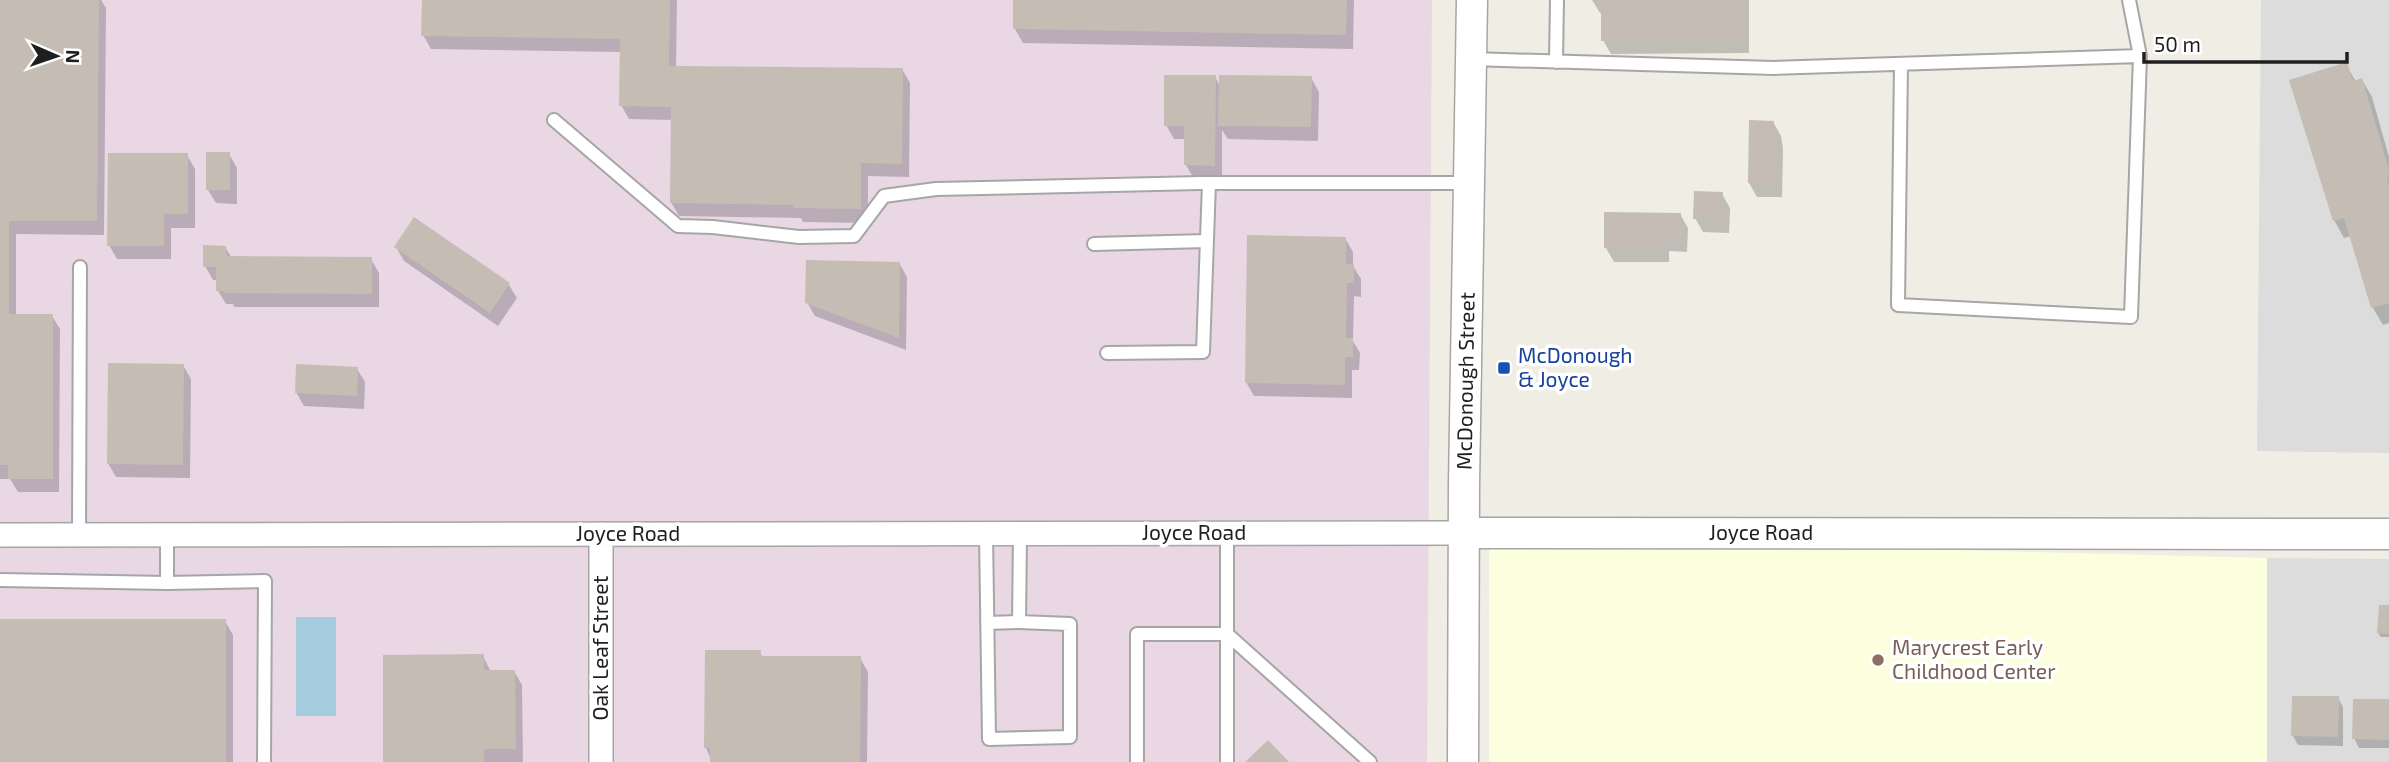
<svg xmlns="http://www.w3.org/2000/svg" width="2389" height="762" font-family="'Exo 2',sans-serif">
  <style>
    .residential { fill: #dddcdc }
    .industrial { fill: #e9d7e4 }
    .education { fill: #fcffde }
    .water { fill: #a5cbde }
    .shadow { fill: #0003 }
    .building { fill: #c5bcb4 }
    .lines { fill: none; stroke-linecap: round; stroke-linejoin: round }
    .service-casing { stroke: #a6a6a6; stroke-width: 16 }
    .minor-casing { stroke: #a6a6a6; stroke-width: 26 }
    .tertiary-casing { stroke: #a6a6a6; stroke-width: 33 }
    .service { stroke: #fff; stroke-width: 12 }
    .minor { stroke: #fff; stroke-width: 23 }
    .tertiary { stroke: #fff; stroke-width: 30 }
    .transit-dot { fill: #1a4fb4; stroke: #fff; stroke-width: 2.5 }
    .education-dot { fill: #8d6e63; stroke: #fff; stroke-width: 2.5 }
    .labels { text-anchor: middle; stroke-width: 7; stroke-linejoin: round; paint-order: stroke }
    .transit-label { font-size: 21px; fill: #164399; stroke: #fff; text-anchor: start }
    .street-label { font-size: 21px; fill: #1f1f1f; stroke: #fff }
    .education-label { font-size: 21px; fill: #785e54; stroke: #fff; text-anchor: start }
  </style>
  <rect width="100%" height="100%" fill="#f0ede5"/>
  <path class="residential" d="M2261,0H2389V453L2257,451Z
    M2267,558L2389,559V762H2267Z"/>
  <path class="industrial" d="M0,0H1432L1427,762H0Z"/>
  <path class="education" d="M1489,538L2267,558V762H1489Z"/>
  <path class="water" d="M296,617H336V716H296Z"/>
  <path class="shadow" d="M0,0H101L106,8L104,235L16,234V315L52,316L60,329L59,492H18L10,479H0Z
    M423,0H677L676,68L902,69L910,83L909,177L868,176V223L803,222L801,218L679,216L671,202L673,120L629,119L621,105V52L431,49L423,35Z
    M1015,0H1354L1353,49L1023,43L1015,29Z
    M1592,0H1749V53L1611,54L1603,40V13H1600Z
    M2346,64L2356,82L2362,80L2372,97L2389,157V323L2383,325L2373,308L2351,236L2344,238L2334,220Z
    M1215,77L1220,86L1311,78L1319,92L1318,141L1228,139L1222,130V179H1194L1186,165V139H1174L1166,125Z
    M1773,122L1781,136L1783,149L1782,197H1757L1749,183Z
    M229,154L237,168V204L216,203L208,190Z
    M187,155L195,169V228H171V259H117L109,245Z
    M1722,194L1730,208L1729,233L1703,232L1695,218Z
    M1680,214L1688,228L1687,252L1669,251V262H1614L1606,248Z
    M1345,238L1353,252V266L1361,279V297L1354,296L1353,341L1360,353L1359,370H1352V398L1254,396L1246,382Z
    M225,247L232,258L371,259L379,273V307H234L233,304H226L218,291V280H213L205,266Z
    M396,247L509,285L517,298L498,326L404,261Z
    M899,263L907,277L906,350L815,316L807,302Z
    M183,365L191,379L190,478L116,477L108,463Z
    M357,369L365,382L364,409L304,406L296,392Z
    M2389,607V637H2381L2378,633Z
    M0,621H225L233,635V762H0Z
    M760,652L763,658H860L868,672L867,762H712L706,748Z
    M483,656L491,672L514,671L522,685L523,762H385Z
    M2338,698L2343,707V746L2298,745L2293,736Z
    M2389,701V748H2359L2354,738Z"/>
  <path class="building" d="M0,0H99L97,221H9V314H53V479H8V465H0Z
    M422,0H670L669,66L903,68L902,164L861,163V209L793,208V205L670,203L671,107L619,106L620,39L421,36Z
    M1013,0H1347L1346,35L1013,29Z
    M1601,0H1742V39L1601,41Z
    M2347,62L2353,81L2362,78L2389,170L2387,180L2389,186V303L2371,308L2344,218L2333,221L2289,80Z
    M1164,75H1216L1215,166L1184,165V126H1164Z
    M1219,75L1312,76L1311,127L1218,126Z
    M1749,120L1774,121V133H1776L1775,184L1748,183Z
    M206,152H230V190H206Z
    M108,153H188V214H164V246H107Z
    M1694,191L1723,192L1722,220L1693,219Z
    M1604,212L1681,213L1680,238H1662V249L1604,248Z
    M414,217L510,283L490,313L394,247Z
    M1247,235L1346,237V264H1354V283H1347L1346,338H1353V357H1345V385L1245,383Z
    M203,245L226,246L227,256L372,257V294L224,293V291H216V267H203Z
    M806,260L900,262L899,338L805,303Z
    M108,363L184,364L183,465L107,464Z
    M296,364L358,367L357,396L295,393Z
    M2379,605H2389V634L2377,633Z
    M0,619H226V762H0Z
    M705,650H761V656H861L860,762H710V748H704Z
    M484,654V670H515L516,749H484V762H383V655Z
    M2292,696H2339L2338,737L2291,736Z
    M2353,699H2389V740L2352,739Z
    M1268,740L1289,762H1245Z"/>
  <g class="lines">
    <defs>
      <path id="service" d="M2129,0L2140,56
        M1471,59L1774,68L2140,56L2131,317L1898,305L1901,64
        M1556,62L1557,0
        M554,120L678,226L713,227L799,237L854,236L884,196L936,189L1200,183H1468
        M1094,244L1206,241
        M1107,353L1203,352L1209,183
        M1227,533V762
        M986,534L989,739L1070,737V624L1019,622L1020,534
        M79,535L80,267
        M167,535V583L265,581L264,762
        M0,580L167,583
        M987,623L1019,622
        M1137,762V634H1227L1370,762"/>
      <path id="minor" d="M601,534V762
        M0,535L1464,533"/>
      <path id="tertiary" d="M1464,533L2389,534
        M1463,762L1464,485L1472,0"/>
    </defs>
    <use href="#service" class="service-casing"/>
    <use href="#minor" class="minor-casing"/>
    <use href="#tertiary" class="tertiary-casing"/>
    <use href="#service" class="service"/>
    <use href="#minor" class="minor"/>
    <use href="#tertiary" class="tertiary"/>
  </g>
  <rect class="transit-dot" x="1497" y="361" width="14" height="14" rx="3.5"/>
  <circle class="education-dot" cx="1878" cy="660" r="7"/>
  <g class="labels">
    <g class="transit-label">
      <text x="1518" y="363">McDonough<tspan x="1518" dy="24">&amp; Joyce</tspan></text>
    </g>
    <g class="street-label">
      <text transform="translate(1466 381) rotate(-89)" y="7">McDonough Street</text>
      <text x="1194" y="540">Joyce Road</text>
      <text x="1761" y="540">Joyce Road</text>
      <text x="628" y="541">Joyce Road</text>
      <text transform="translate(601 648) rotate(-90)" y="7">Oak Leaf Street</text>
    </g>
    <g class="education-label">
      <text x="1892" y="655">Marycrest Early<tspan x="1892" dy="24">Childhood Center</tspan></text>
    </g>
  </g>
  <g transform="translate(56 56) rotate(92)" stroke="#ffffff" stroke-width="5" paint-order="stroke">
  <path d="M0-5L12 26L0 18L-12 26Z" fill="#1f1f1f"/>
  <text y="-10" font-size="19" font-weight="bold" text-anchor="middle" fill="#1f1f1f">N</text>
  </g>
  <path d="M2144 52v10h203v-10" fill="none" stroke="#1f1f1f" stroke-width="3.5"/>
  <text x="2154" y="52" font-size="21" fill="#1f1f1f" stroke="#ffffff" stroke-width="5" paint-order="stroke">50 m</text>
</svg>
